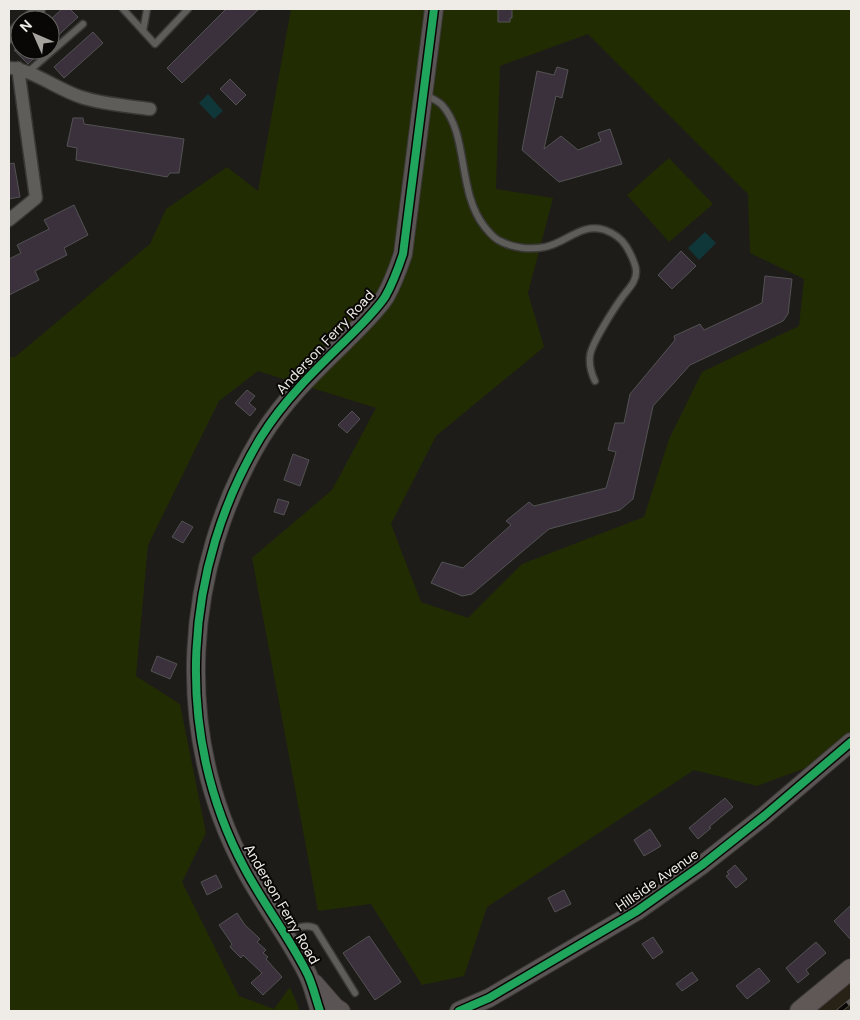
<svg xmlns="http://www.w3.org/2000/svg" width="860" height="1020" font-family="'DM Sans',sans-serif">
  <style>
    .built { fill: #282116 }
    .green { fill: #212c03; fill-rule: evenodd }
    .water { fill: #0f3638 }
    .building { fill: #3a313d; stroke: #535252 }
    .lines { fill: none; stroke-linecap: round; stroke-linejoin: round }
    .lane-casing { stroke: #3a3836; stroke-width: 9 }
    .street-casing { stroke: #3a3836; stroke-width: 15 }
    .secondary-casing { stroke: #3a3836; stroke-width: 20 }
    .primary-casing { stroke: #3a3836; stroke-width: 22 }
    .lane { stroke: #5e5d5a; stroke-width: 6 }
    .street { stroke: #5e5d5a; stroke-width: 12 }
    .secondary { stroke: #5a5554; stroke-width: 18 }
    .primary { stroke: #5f5857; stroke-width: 20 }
    .rail-casing { stroke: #5b5957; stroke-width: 5.5 }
    .rail { stroke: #090705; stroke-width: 4; stroke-dasharray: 11; stroke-linecap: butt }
    .cycleway-casing { stroke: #090705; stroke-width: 11 }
    .cycleway { stroke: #20a55d; stroke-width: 8 }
    .labels { text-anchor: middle; stroke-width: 4; stroke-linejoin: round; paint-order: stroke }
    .street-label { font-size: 14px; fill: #efece7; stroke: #090705 }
  </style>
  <rect width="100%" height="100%" fill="#1e1c19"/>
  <path class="built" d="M851,969V1011H800Z"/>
  <path class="green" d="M291,9H851V751L757,786L694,770L487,907L464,976L422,985L371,904L318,911L252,558L332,490L376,408L258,371L219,401L148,545L136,676L180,704L206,833L182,882L239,996L274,1009L290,987L300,1011H9V357H15L150,244L166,209L227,167L258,191ZM588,34L748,194L750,253L804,279L799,326L702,372L669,439L644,517L522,564L468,618L421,602L391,524L436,436L544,347L528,293L553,198L496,189L500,66Z
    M669,158L713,204L669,242L627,195Z"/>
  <path class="water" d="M208,94L223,111L214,119L199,103Z
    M705,232L716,243L699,260L688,248Z"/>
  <path class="building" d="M62,9H70L78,17L50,43V20Z
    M226,9H259L182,83L167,68Z
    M498,9H512V18H510V22H498Z
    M93,32L103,43L64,78L54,67Z
    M14,50H43L28,64Z
    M557,67L568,70L562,98L556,96L544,149L561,136L578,150L601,141L598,133L610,129L622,164L559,182L522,150L537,71L554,75Z
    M230,79L246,95L236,105L220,89Z
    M73,118H83L84,124L184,139L179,173H170L167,177L76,160L77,148L67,146Z
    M14,163L20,197L9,199V164Z
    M74,205L88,235L64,248L67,255L35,271L39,280L9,295V259L21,253L17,245L49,229L44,220Z
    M681,251L696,266L672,289L658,275Z
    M765,276L792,279L788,314L783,321L690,365L653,406L633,499L620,510L549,529L472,594L462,596L431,583L442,562L463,568L511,525L506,521L529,502L534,506L606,488L616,452L608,450L615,423H624L630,394L675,340L674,336L700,324L704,330L762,303Z
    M247,390L255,396L249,403L256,409L250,416L235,403Z
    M352,411L360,419L347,433L338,425Z
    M293,454L309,460L300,486L284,480Z
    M278,499L289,502L284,515L274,512Z
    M182,521L193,527L183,543L172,537Z
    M157,656L177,664L170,679L151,671Z
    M725,798L733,807L709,827L711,828L698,839L689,828Z
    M650,829L661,846L644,856L634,840Z
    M735,865L747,879L736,888L726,876L729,874L727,872Z
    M216,875L222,887L207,895L201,882Z
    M564,890L571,904L555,912L548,898Z
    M851,905V940L834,921Z
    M237,913L245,925L260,939L257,942L266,950L263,953L268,957L266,959L282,977L263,995L251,983L262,973L243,955L241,958L230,947L232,944L219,925Z
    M369,936L401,982L375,1000L343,953Z
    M653,937L663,952L653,959L642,944Z
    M816,942L826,953L806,970L809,974L798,983L786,968Z
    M759,968L770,981L747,999L736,986Z
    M692,972L698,980L682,991L676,984Z"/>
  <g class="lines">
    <defs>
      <path id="lane" d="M123,9L155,44L188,9
        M143,31L147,9
        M28,72L83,24
        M426,95C431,98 438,101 442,105C469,135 457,191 484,226C488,231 493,238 500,241C513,248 530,250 545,247C566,243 582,222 605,230C613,233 621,238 626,246C630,253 635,261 636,270C637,281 629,288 623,296C615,307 591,344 590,356C589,365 591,373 595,381
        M285,934C295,929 305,923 315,928L355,993"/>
      <path id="street" d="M27,20L39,9
        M9,37L20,26
        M9,68C29,68 59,90 81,97C102,104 128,106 150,109
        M9,220L36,198L18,68"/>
      <path id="secondary" d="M314,983L335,1007L341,1011
        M320,1011C316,999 313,986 308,975C290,938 264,905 245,869C172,733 183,567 261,437C284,400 314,371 345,341C359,327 374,313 385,297C393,283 398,269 403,254L434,9
        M459,1011L489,998L637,911L702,865L764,816L851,742"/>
      <path id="primary" d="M800,1011L851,969"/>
    </defs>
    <use href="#lane" class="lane-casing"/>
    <use href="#street" class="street-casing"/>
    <use href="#secondary" class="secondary-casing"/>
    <use href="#primary" class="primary-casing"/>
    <use href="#lane" class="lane"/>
    <use href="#street" class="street"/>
    <use href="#secondary" class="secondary"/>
    <use href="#primary" class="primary"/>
    <defs>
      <path id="rail" d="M839,1011L851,1001"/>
    </defs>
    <use href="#rail" class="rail-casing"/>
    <use href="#rail" class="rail"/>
    <defs>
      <path id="cycleway" d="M320,1011C316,999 313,986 308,975C290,938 264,905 245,869C172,733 183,567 261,437C284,400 314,371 345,341C359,327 374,313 385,297C393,283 398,269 403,254L434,9
        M459,1011L489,998L637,911L702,865L764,816L851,742"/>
    </defs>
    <use href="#cycleway" class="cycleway-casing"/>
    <use href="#cycleway" class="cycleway"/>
  </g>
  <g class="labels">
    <g class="street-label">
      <text transform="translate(325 342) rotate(-47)" y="5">Anderson Ferry Road</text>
      <text transform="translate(657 880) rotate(-35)" y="5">Hillside Avenue</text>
      <text transform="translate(282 904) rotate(60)" y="5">Anderson Ferry Road</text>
    </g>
  </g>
  <rect width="860" height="1020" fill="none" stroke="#efece7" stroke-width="20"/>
  <g transform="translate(35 35) rotate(315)"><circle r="24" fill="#090705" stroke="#65635f"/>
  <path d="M0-4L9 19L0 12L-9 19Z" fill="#a6a39f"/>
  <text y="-8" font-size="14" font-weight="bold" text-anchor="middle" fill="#efece7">N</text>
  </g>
</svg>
